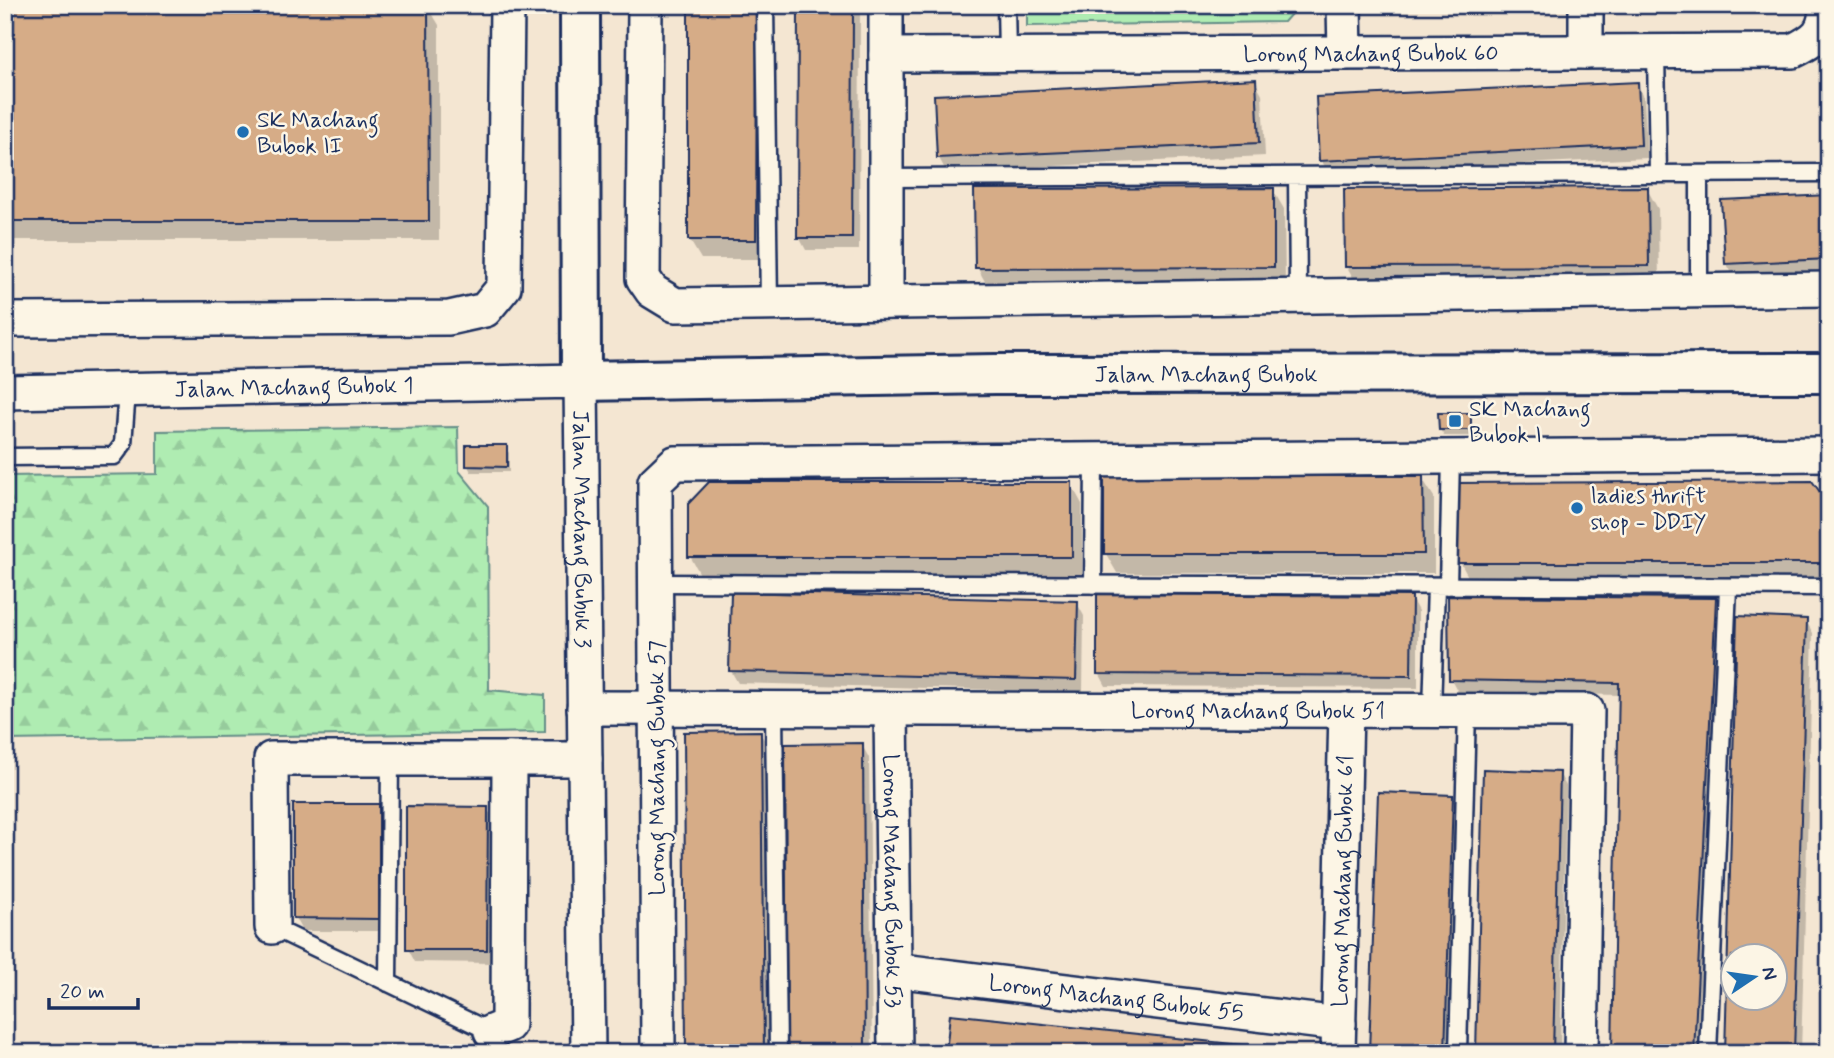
<svg xmlns="http://www.w3.org/2000/svg" width="1834" height="1058" font-family="Mynerve,sans-serif">
  <style>
    .green { fill: #afecb2; stroke: #658e88; stroke-width: 2 }
    .forest { fill: url(#forest-firs); stroke: #658e88; stroke-width: 2 }
    .shadow { fill: #0003; fill-rule: evenodd }
    .building { fill: #d6ac87; stroke: #1b2f5e; stroke-width: 2; fill-rule: evenodd }
    .lines { fill: none; stroke-linecap: round; stroke-linejoin: round }
    .service-casing { stroke: #1b2f5e; stroke-width: 21 }
    .minor-casing { stroke: #1b2f5e; stroke-width: 38 }
    .secondary-casing { stroke: #1b2f5e; stroke-width: 44 }
    .service { stroke: #fcf5e5; stroke-width: 16 }
    .minor { stroke: #fcf5e5; stroke-width: 33 }
    .secondary { stroke: #fcf5e5; stroke-width: 38 }
    .poi-dot { fill: #1f6fb2; stroke: #fcf5e5; stroke-width: 2.5 }
    .labels { text-anchor: middle; stroke-width: 5; stroke-linejoin: round; paint-order: stroke }
    .street-label { font-size: 23px; fill: #1b2f5e; stroke: #fcf5e5 }
    .poi-label { font-size: 23px; fill: #1b2f5e; stroke: #fcf5e5; text-anchor: start }
  </style>
  <defs>
    <pattern id="forest-firs" width="22" height="20" patternUnits="userSpaceOnUse" patternTransform="scale(1.75)"><rect width="22" height="20" fill="#afecb2"/><path d="M5 1l3.5 6h-7zM16 11l3.5 6h-7z" fill="#96cb9c"/></pattern>
  </defs>
  <rect width="100%" height="100%" fill="#f4e6d2"/>
  <filter id="ink" filterUnits="userSpaceOnUse"><feTurbulence type="fractalNoise" baseFrequency=".0143" numOctaves="2"/><feDisplacementMap in="SourceGraphic" scale="14" xChannelSelector="R" yChannelSelector="G"/><feConvolveMatrix kernelMatrix="1 2 1 2 8 2 1 2 1" color-interpolation-filters="sRGB"/></filter>
  <g filter="url(#ink)">
    <path class="green" d="M1027,5H1299L1284,22L1027,26Z"/>
    <path class="forest" d="M458,427L459,471L488,506L489,690L545,695V732L5,740V476L157,474V431Z"/>
    <path class="shadow" d="M5,5H427L439,25V240H5Z
      M690,5H767L766,259H701L689,239Z
      M800,5H860L859,250H806L799,237Z
      M1412,5H1537V7Z
      M1255,81L1262,94L1265,156L946,171L939,158L936,97Z
      M1637,84L1644,97L1647,158L1329,173L1321,160Z
      M1647,189L1658,209L1659,284L1358,286L1347,267Z
      M1273,190L1284,209L1285,286L988,287L977,267Z
      M1829,197V271L1734,276L1726,263Z
      M1470,415L1474,436H1444L1440,430Z
      M506,447L509,453V472H471L468,466Z
      M1422,478L1434,497V573H1117L1106,554Z
      M1811,483L1829,509V582H1471L1460,562Z
      M1071,484L1082,504V576H701L690,556Z
      M1411,598L1418,611V688L1106,686L1099,673Z
      M1715,600L1722,613L1701,1053H1614L1621,695L1458,692L1451,679Z
      M1077,603L1084,616L1083,692L738,683L731,671Z
      M1738,618L1806,621L1813,633L1801,1053H1726ZM1732,956H1774V998H1732Z
      M760,733L768,746L771,1053H688Z
      M862,745L869,758L872,1053H789Z
      M1559,773L1566,786L1560,1053H1478Z
      M1452,797L1459,809L1452,1053H1371Z
      M378,806L385,819V931H302L295,918Z
      M487,808L494,821V963L415,962L408,949Z"/>
    <path class="building" d="M5,5H428L429,221H5Z
      M688,5H757L756,240H688Z
      M798,5H853L852,238H797Z
      M1256,79L1259,143L937,158L934,95Z
      M1638,82L1641,145L1319,161L1316,97Z
      M1648,187L1649,266L1345,267L1344,189Z
      M1274,188V267L975,268L974,189Z
      M1829,195V259L1725,264L1721,200Z
      M1438,413H1471V430H1439Z
      M466,445H507V467L466,466Z
      M1104,476H1423L1424,554H1104Z
      M1812,481L1828,503L1825,563H1458V483Z
      M709,482H1072V557H688V504Z
      M731,592L1078,601L1076,680L729,671Z
      M1097,594L1412,596L1411,676L1097,674Z
      M1448,596L1716,598L1694,1053H1612L1619,683L1449,680Z
      M1737,616L1807,619L1794,1053H1725ZM1732,956H1774V998H1732Z
      M761,731L764,1053H686L684,732Z
      M863,743L865,1053H787L785,744Z
      M1483,769L1560,772L1553,1053H1476Z
      M1378,792L1453,795L1445,1053H1369Z
      M293,804H379V919L293,918Z
      M406,806L488,807L487,950H406Z
      M950,1014L1279,1049V1053H946Z"/>
    <g class="lines">
      <defs>
        <path id="service" d="M765,5L769,304
          M1006,5L1007,54
          M1656,51L1658,174
          M1699,174V291
          M1297,176L1298,296
          M886,178L1829,173
          M5,457L114,456L123,444L127,391
          M655,583L1829,587
          M1093,585L1094,460
          M1448,586L1451,457
          M774,709L778,1053
          M1432,710L1436,586
          M272,927L491,1032
          M388,983L390,759
          M1458,1053L1467,710
          M1708,1053L1728,587"/>
        <g id="minor">
          <path d="M645,5L643,278L652,291L675,305L1829,289"/>
          <path d="M886,5V302"/>
          <path d="M1344,5L1345,53"/>
          <path d="M1586,52V5"/>
          <path id="s1" d="M886,55L1793,51C1816,39 1826,33 1826,5"/>
          <path d="M5,320L449,318L485,310L504,287L507,5"/>
          <path id="s2" d="M5,392L581,381L588,1053"/>
          <path id="s3" d="M584,708L1587,711L1581,1053"/>
          <path id="s4" d="M891,709L895,1053"/>
          <path d="M272,927L271,759H585"/>
          <path id="s5" d="M894,970L1339,1024"/>
          <path d="M491,1032L508,1025L509,759"/>
          <path d="M658,1053L655,482L675,463L1829,454"/>
          <path id="s6" d="M1338,1053L1346,710"/>
        </g>
        <g id="secondary">
          <path id="s7" d="M580,5L581,381L995,374L1829,373"/>
        </g>
      </defs>
      <use href="#service" class="service-casing"/>
      <use href="#minor" class="minor-casing"/>
      <use href="#secondary" class="secondary-casing"/>
      <use href="#service" class="service"/>
      <use href="#minor" class="minor"/>
      <use href="#secondary" class="secondary"/>
    </g>
  </g>
  <g class="poi-dot">
    <circle cx="243" cy="132" r="7"/>
    <rect x="1448" y="414" width="14" height="14" rx="3.5"/>
    <circle cx="1577" cy="508" r="7"/>
  </g>
  <g class="labels">
    <g class="street-label">
      <text dy="8" stroke="none"><textPath href="#s1" startOffset="485">Lorong Machang Bubok 60</textPath></text>
      <text dy="8" stroke="none"><textPath href="#s7" startOffset="1001">Jalan Machang Bubok</textPath></text>
      <text dy="8" stroke="none"><textPath href="#s2" startOffset="289">Jalan Machang Bubok 1</textPath></text>
      <text dy="8" stroke="none"><textPath href="#s2" startOffset="724">Jalan Machang Bubuk 3</textPath></text>
      <text dy="8" stroke="none"><textPath href="#s3" startOffset="674">Lorong Machang Bubok 51</textPath></text>
      <text transform="translate(656 768) rotate(-90)" y="8">Lorong Machang Bubok 57</text>
      <text dy="8" stroke="none"><textPath href="#s4" startOffset="172">Lorong Machang Bubok 53</textPath></text>
      <text dy="8" stroke="none"><textPath href="#s6" startOffset="172">Lorong Machang Bubok 61</textPath></text>
      <text dy="8" stroke="none"><textPath href="#s5" startOffset="224">Lorong Machang Bubok 55</textPath></text>
    </g>
    <g class="poi-label">
      <text x="257" y="127">SK Machang<tspan x="257" dy="26">Bubok II</tspan></text>
      <text x="1469" y="416">SK Machang<tspan x="1469" dy="26">Bubok I</tspan></text>
      <text x="1591" y="503">ladies thrift<tspan x="1591" dy="26">shop - DDIY</tspan></text>
    </g>
  </g>
  <rect width="1834" height="1058" fill="none" stroke="#fcf5e5" stroke-width="28"/>
  <rect x="14" y="14" width="1806" height="1030" fill="none" stroke="#1b2f5e" stroke-width="2.5" filter="url(#ink)"/>
  <g transform="translate(1754 977) rotate(77)"><circle r="33" fill="#fcf5e5" stroke="#a2a6af" stroke-width="2"/>
  <path d="M0-5L12 26L0 18L-12 26Z" fill="#1f6fb2"/>
  <text y="-10" font-size="19" font-weight="bold" text-anchor="middle" fill="#1b2f5e">N</text>
  </g>
  <path d="M49 998v10h89v-10" fill="none" stroke="#1b2f5e" stroke-width="3.5"/>
  <text x="60" y="998" font-size="21" fill="#1b2f5e" stroke="#fcf5e5" stroke-width="5" paint-order="stroke">20 m</text>
</svg>
